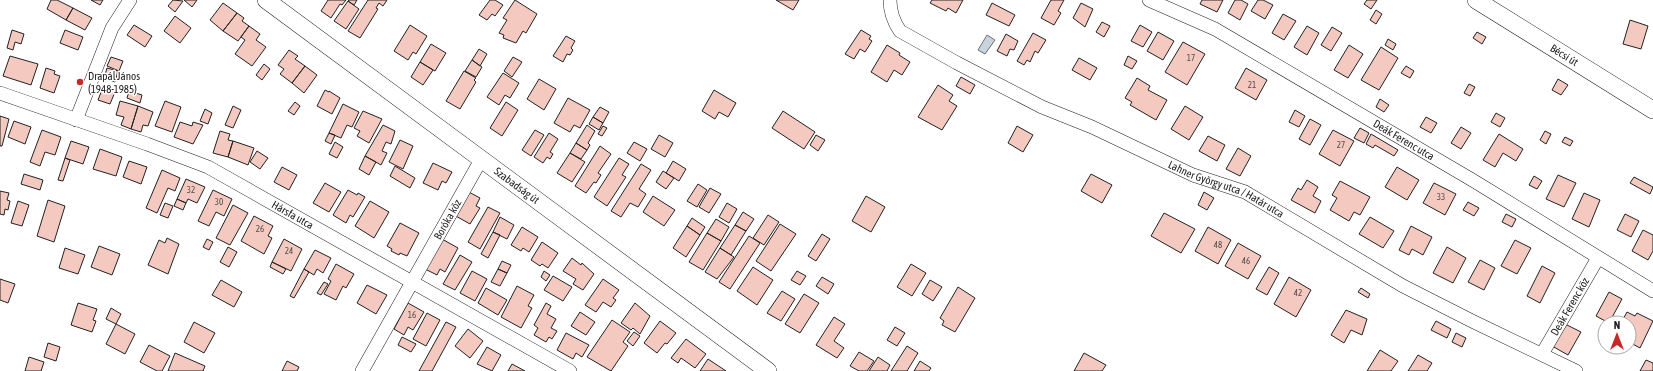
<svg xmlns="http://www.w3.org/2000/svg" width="1653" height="371" font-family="'Asap Condensed',sans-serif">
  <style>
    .water { fill: #c7d3dd; stroke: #6f6f6f }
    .building { fill: #f3c9c0; stroke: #222 }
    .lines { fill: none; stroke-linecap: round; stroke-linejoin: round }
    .minor-casing { stroke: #222; stroke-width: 14 }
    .major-casing { stroke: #222; stroke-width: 18 }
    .minor { stroke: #fff; stroke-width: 13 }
    .major { stroke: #fff; stroke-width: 17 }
    .poi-dot { fill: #c62828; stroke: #fff; stroke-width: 1.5 }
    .labels { text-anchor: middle; stroke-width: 3; stroke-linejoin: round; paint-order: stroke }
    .number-label { font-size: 9px; fill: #564c4a }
    .street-label { font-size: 11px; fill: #222; stroke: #fff }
    .poi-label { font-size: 11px; fill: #222; stroke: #fff; text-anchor: start }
  </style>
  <rect width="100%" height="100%" fill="#fff"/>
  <path class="water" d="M987,35L995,40L985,54L978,50Z"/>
  <path class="building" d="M51,0H57L73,8L66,20L47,9Z
    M91,0H103L100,5Z
    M173,0L183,1L175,12L168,6Z
    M184,0H197L192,7Z
    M328,0H346L342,5L340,4L331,18L321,11Z
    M349,0H357L354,5L348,1Z
    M368,0H387L383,6L379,3L376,8L378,9L360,38L348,31Z
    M490,0H495L503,5L495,16L492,14L487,20L479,15Z
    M515,0L537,14L526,33L523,31L516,43L503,38L504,35L499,33L507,20L503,18Z
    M776,0H799L793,10Z
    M932,0H963L956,13L948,8L946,11L930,3Z
    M1051,0H1064L1058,11L1061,13L1054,25L1041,18Z
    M1202,0H1223L1217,12L1200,4Z
    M1235,0H1241L1248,4L1240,20L1228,13Z
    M1258,0H1263L1273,5L1265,19L1251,11Z
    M1367,0H1377L1371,9L1364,4Z
    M348,1L359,9L346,29L334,21Z
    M223,3L237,13L223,31L210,20Z
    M992,3L1015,15L1009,26L986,15Z
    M1081,3L1093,9L1085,27L1073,18Z
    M73,8L92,18L85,30L66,20Z
    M1376,10L1382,14L1376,24L1370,20Z
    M237,13L244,18L242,21L249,26L238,41L223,31Z
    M1283,14L1296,21L1284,40L1272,33Z
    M175,16L191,28L180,43L164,31Z
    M1630,20L1648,26L1641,49L1623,44Z
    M1102,22L1110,26L1104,37L1096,32Z
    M134,25L152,36L145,47L127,35Z
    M410,25L427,36L416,54L413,52L408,60L394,51Z
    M1140,25L1152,32L1143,47L1131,41Z
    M249,26L260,34L256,40L266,47L252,66L235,54L245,40L241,37Z
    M1307,26L1319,33L1307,55L1294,47Z
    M1332,27L1342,33L1331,51L1321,45Z
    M12,30L24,34L21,44L15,42L13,50L7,48Z
    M65,30L83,37L78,50L60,43Z
    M861,30L871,36L869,39L872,41L865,52L860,49L854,59L845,54Z
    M1158,32L1174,41L1163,60L1147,51Z
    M1477,32L1486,37L1482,44L1473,38Z
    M1033,33L1046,40L1038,53L1035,51L1030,62L1027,60L1024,65L1017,61Z
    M1006,34L1018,41L1014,50L1010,49L1007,56L997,51Z
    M566,36L575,41L571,48L573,50L570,55L567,54L563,62L553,56Z
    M1388,39L1396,44L1393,50L1385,45Z
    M1183,42L1205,54L1187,85L1165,72Z
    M431,44L446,53L435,71L420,62Z
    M887,45L900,53L899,55L910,62L902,75L894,70L887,82L871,72Z
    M1349,45L1363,54L1348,78L1334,70Z
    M1381,47L1398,58L1379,90L1361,80Z
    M479,49L487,54L480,66L472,60Z
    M289,50L298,56L295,59L305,66L292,83L280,74L284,69L278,65Z
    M10,56L38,64L31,85L3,76Z
    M1128,56L1137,61L1132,69L1124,65Z
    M111,57L123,61L119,71L107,66Z
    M513,57L522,62L512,77L504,71Z
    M1079,58L1097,68L1090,80L1072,70Z
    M472,60L482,67L476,77L465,71Z
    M420,62L433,70L423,85L411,77Z
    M264,64L270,69L262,80L256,75Z
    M305,66L317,75L304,93L292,83Z
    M1406,66L1414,71L1410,78L1401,73Z
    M46,68L55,71L54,74L60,76L54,93L40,88Z
    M107,68L118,71L115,82L104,78Z
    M1246,68L1267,80L1256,100L1235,88Z
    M464,71L476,78L474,80L476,82L460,109L446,101Z
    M503,73L519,83L510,98L505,95L499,105L487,97Z
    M961,77L975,85L970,94L956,86Z
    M1137,78L1150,86L1148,90L1167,100L1156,120L1130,105L1132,102L1125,98Z
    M539,79L556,89L544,110L527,99Z
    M1558,79L1568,85L1561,95L1552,90Z
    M1469,84L1475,87L1470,96L1464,93Z
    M938,85L953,95L949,101L957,106L942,130L918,117Z
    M103,87L115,92L110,104L98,100Z
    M325,90L329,92V91L340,98L332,114L317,106Z
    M714,90L736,103L728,117L719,112L715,119L702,111Z
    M129,91L142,95L140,103L127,98Z
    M568,98L590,110L580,128L574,125L570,132L554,123Z
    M1380,99L1389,105L1384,112L1376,107Z
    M120,101L138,106L131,129L121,125L124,117L116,115Z
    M165,101L181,107L172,132L155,126Z
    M295,102L300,106L294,115L288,111Z
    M506,102L518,110L502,136L490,128Z
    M343,104L359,112L352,127L347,125L341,138L329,133Z
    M138,106L153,112L148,126L143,125L141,132L131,129Z
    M233,106L241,110L233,128L225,125Z
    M1185,106L1203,117L1189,140L1171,129Z
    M600,107L609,112L603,123L593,117Z
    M205,109L212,113L208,124L200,121Z
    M1295,110L1305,116L1299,127L1289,122Z
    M363,111L382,119L369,143L357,136L360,131L354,128Z
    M783,111L815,132L804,149L772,128Z
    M1496,113L1505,118L1500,127L1491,122Z
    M0,116L9,119L2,146H0Z
    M593,117L603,123L599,130L589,124Z
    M1426,117L1437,123L1431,133L1420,127Z
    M1310,119L1321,125L1310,145L1299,139Z
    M14,121L31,127L25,144L8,137Z
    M180,122L192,126L193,122L203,125L193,144L174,137Z
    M383,125L395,131L391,144L386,142L382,151L387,153L381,165L365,156Z
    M587,125L595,131L588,143L590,145L587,150L576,143Z
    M603,126L607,128L602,136L598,134Z
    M1017,126L1033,135L1023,152L1008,143Z
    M1461,127L1471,133L1461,149L1451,143Z
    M1360,128L1369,133L1364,143L1354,138Z
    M42,130L61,137L55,155L45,152L40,166L30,162Z
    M535,130L544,135L531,156L522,150Z
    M1333,130L1354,141L1340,166L1319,154Z
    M220,131L230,134L228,140L233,141L228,157L213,153Z
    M1545,131L1551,134L1546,144L1540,140Z
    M329,133L335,135L331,144L325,141Z
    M549,133L558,139L550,152L553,154L550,159L547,157L543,163L534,157Z
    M1371,134L1398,150L1394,156L1375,145L1373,148L1366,144Z
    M1499,134L1523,149L1516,161L1503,153L1495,167L1483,160Z
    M659,135L673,143L665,157L651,149Z
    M816,135L825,140L818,151L810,145Z
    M1208,136L1225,145L1217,161L1199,151Z
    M1565,137L1573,141L1570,146L1562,142Z
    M400,140L413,146L403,169L389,162Z
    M71,141L89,147L83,164L65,158Z
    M233,141L254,148L248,165L228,157Z
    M335,142L343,147L337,158L329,154Z
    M634,142L647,149L640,161L627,153Z
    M576,143L587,150L581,159L570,153Z
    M600,146L611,154L598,173L601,175L596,183L594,182L586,193L575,186Z
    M1238,148L1251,156L1240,176L1226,169Z
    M100,149L122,157L116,176L93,169Z
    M257,151L268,158L260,169L250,162Z
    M570,153L585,162L572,182L557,173Z
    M365,156L376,162L369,175L359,169Z
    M65,158L70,160L63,181L58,180Z
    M619,158L629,164L622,175L626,177L607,206L594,197Z
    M129,161L147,167L141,184L123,177Z
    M673,161L686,169L679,181L666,173Z
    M433,163L452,172L446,183L442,181L438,190L423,183Z
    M641,164L651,170L639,189L646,194L638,207L630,203L621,217L611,211Z
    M395,166L415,178L410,188L390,176Z
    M282,167L297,175L289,190L274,182Z
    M1397,167L1419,180L1407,200L1385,187Z
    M162,170L180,178L175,191L168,188L157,213L146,208Z
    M663,171L674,178L666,189L656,182Z
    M24,174L43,180L40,190L21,184Z
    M1091,174L1112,185L1102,203L1081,191Z
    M1558,175L1576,183L1564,207L1546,199Z
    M1534,176L1542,181L1537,189L1529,185Z
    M1634,177L1653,187L1650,194L1630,183Z
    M186,179L205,187L197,203L188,199L186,203L177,199Z
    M1307,180L1318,187L1313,196L1321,201L1315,213L1291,200L1298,188L1301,190Z
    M1340,181L1370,197L1360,215L1354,212L1349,221L1330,210L1337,198L1332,195Z
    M325,183L341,192L329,212L313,203Z
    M1434,183L1456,194L1445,215L1423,203Z
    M698,184L707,190L697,207L687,201Z
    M710,188L721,194L709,213L699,207Z
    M213,190L232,199L224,216L216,212L209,226L198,221Z
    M348,190L357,195L358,193L365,197L353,217L350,215L346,223L333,215Z
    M0,191L9,193L7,200L10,201L8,210L5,209L4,215L0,214Z
    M467,191L480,198L476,206L480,208L470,224L454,215Z
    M1204,192L1214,198L1207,210L1198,205Z
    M1584,193L1600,200L1589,227L1572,219Z
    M653,196L675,210L664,226L643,212Z
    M866,196L885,207L871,232L852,221Z
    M177,199L186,203L183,210L174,206Z
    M48,200L65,206L54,242L37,236Z
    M18,201L29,205L22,226L11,223Z
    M370,201L389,212L374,238L355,226Z
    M1468,202L1479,208L1474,216L1463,210Z
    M165,203L173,206L168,218L160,215Z
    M727,203L737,209L729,223L719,217Z
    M233,205L248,213L230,245L216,238Z
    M488,207L500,213L480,249L468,242Z
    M743,212L754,219L746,231L735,225Z
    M1164,213L1195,229L1181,253L1151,236Z
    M1506,214L1516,219L1512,227L1502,222Z
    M1625,214L1639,221L1631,237L1617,230Z
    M768,215L779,222L764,245L753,238Z
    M254,216L273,226L268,236L272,238L264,254L241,241Z
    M500,217L514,225L507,239L493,232Z
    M1370,217L1394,231L1383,248L1359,234Z
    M692,218L705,227L700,235L687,226Z
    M716,219L729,227L721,241L707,233Z
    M400,223L419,233L407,256L400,253L399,255L391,251L392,249L387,246Z
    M780,224L796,234L771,271L756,261Z
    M735,225L746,231L731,255L720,248Z
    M687,226L700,235L686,257L673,248Z
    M1411,226L1432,237L1423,255L1412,249L1409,255L1399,250Z
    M522,227L538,237L529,252L523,248L521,251L511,245Z
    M1208,227L1231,240L1218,264L1195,251Z
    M1643,230L1653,235V251L1648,260L1632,251Z
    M493,232L500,235L488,258L481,254Z
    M707,233L721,241L703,270L689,262Z
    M822,234L830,239L816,261L808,256Z
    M749,236L760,243L730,289L719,282Z
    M167,238L179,244L168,274L148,265L159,240L165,243Z
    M207,239L213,242L209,250L203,247Z
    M284,239L302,249L291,271L272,262Z
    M442,239L458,248L445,272L440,269L437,275L425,269Z
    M1515,240L1531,248L1517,274L1501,266Z
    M542,242L558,253L548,268L542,264L540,266L531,260Z
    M1238,243L1261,256L1248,279L1225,266Z
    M99,246L120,254L112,275L91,267Z
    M228,247L237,252L229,267L220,262Z
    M1447,247L1466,258L1453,283L1433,273Z
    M65,248L85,255L78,274L59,268Z
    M720,248L734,257L717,279L705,272Z
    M315,250L331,258L323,273L317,269L314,275L304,269Z
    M460,255L472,262L455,290L443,284Z
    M572,258L581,265L582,263L594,274L583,290L573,284L576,279L563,271Z
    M1480,260L1495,268L1484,290L1468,282Z
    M502,261L511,265L507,273L498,269Z
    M272,262L286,269L283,274L270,267Z
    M336,264L354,274L346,288L343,286L336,300L324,294L331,281L328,279Z
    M911,264L926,273L912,296L897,287Z
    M1542,266L1555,273L1540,303L1527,296Z
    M753,267L773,280L757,305L737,291Z
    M1269,267L1279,273L1267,295L1256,289Z
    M304,269L309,272L294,298L290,296Z
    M498,269L507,273L500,286L491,282Z
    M472,271L487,279L475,301L460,293Z
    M544,271L550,275L546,281L541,277Z
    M797,271L806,276L800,285L791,280Z
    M553,276L572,287L563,301L544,290Z
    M822,277L834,284L828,294L816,286Z
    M1289,277L1311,290L1296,317L1274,304Z
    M0,279L15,284L8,303L0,300Z
    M603,279L619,290L613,298L616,300L611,307L603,302L596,312L585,305Z
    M221,280L242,292L234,307L212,295Z
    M930,280L942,287L933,301L922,294Z
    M324,282L328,284L321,295L317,293Z
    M367,285L387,295L376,314L357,303Z
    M517,286L534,295L528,306L532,308L521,328L501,317Z
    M958,287L975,298L955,332L942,325L944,321L940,318Z
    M486,288L507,300L498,315L478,303Z
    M1361,288L1370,294L1368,298L1358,292Z
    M782,291L795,299L781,321L767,313Z
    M1609,292L1622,299L1609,323L1596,316Z
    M804,294L819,303L800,333L785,324Z
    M78,303L97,309L93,320L96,321L92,332L71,325Z
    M408,303L424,312L413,330L408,327L404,335L394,329Z
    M546,303L551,306L547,314L556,319L551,328L557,331L552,339L549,337L546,342L534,335L538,328L534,325Z
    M635,303L650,316L640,334L633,328L631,330L621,323Z
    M111,308L121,314L116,324L106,319Z
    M1346,310L1367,319L1362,335L1351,330L1344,343L1331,335Z
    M580,312L595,322L586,335L571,326Z
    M1627,312L1635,316L1637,313L1653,321L1640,348L1629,342V323H1621Z
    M427,313L440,320L426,346L413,339Z
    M834,317L845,324L834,341L844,348L837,358L816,345Z
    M612,320L630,332L623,342L628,346L611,371L587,357Z
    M660,321L676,333L667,344L665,343L657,353L644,343Z
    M1436,321L1451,329L1447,338L1431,330Z
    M194,322L215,333L204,353L184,342Z
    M446,322L456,327L432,371H419Z
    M116,324L135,334L125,354L106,344Z
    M1565,324L1581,332L1568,355L1552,346Z
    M895,327L905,333L897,346L887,340Z
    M468,329L483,341L470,358L455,346Z
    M634,332L640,336L633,346L627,341Z
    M566,333L589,345L582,357L576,353L573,359L557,350Z
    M1456,333L1466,338L1462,347L1452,342Z
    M402,337L416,344L411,352L398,345Z
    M686,339L706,354L695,368L681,358L678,363L671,358Z
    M48,343L60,347L56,361L44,357Z
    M149,345L170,356L162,371H157L140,362Z
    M907,346L918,353L907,371H891Z
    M487,347L501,355L492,371L477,364Z
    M1380,350L1398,361L1391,371H1367Z
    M859,352L874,361L867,371H859L850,366Z
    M175,353L205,366L203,371H168Z
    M1084,353L1106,365L1102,371H1074Z
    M1418,355L1432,363L1427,371H1408Z
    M29,357L44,362L41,371H25Z
    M878,357L890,365L887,371H869Z
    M708,359L726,371H700Z
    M1646,360L1653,363V371H1640Z
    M287,361L299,367L297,371H282Z
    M920,361L931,368L929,371H914Z
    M512,364L525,371H508Z"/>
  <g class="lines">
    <defs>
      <g id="minor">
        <path id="s1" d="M890,0C890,12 893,21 900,31L957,63L1042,107L1092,127L1193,175L1245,192L1403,286L1472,321L1576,371"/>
        <path id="s2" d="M1149,0L1215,29L1474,181L1653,291"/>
        <path id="s3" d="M0,93L147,144L208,167L570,371"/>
        <path d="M76,120L112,28L130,0"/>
        <path id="s4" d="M1542,354L1598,258"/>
        <path id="s5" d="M362,371L482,158"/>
      </g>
      <g id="major">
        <path id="s6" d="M266,0L768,371"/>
        <path id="s7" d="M1476,0L1653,110"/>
      </g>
    </defs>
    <use href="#minor" class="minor-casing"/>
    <use href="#major" class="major-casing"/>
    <use href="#minor" class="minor"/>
    <use href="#major" class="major"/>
  </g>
  <circle class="poi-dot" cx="80" cy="82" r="4"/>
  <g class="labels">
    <g class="number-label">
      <text x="1191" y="61">17</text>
      <text x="1252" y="88">21</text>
      <text x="1341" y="148">27</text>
      <text x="191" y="193">32</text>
      <text x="1441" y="200">33</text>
      <text x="219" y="205">30</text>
      <text x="260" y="232">26</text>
      <text x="1218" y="248">48</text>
      <text x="289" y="254">24</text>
      <text x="1246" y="264">46</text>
      <text x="1298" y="296">42</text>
      <text x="412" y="318">16</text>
    </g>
    <g class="street-label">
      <text dy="4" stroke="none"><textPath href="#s7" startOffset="104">Bécsi út</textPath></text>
      <text dy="4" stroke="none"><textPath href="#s2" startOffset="291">Deák Ferenc utca</textPath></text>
      <text dy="4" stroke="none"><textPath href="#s6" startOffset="312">Szabadság út</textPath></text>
      <text dy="4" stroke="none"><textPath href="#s1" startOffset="396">Lahner György utca / Határ utca</textPath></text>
      <text dy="4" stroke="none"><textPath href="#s3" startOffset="318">Hársfa utca</textPath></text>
      <text dy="4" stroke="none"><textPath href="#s5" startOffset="174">Boróka köz</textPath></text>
      <text dy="4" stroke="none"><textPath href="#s4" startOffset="55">Deák Ferenc köz</textPath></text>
    </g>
    <g class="poi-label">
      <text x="88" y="80">Drapál János<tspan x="88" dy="13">(1948-1985)</tspan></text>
    </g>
  </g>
  <g transform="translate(1617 335)"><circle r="19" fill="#ffffff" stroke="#a7a7a7"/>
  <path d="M0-3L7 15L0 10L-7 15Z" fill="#c62828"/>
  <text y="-6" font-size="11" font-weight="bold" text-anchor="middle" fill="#222222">N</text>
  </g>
</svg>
